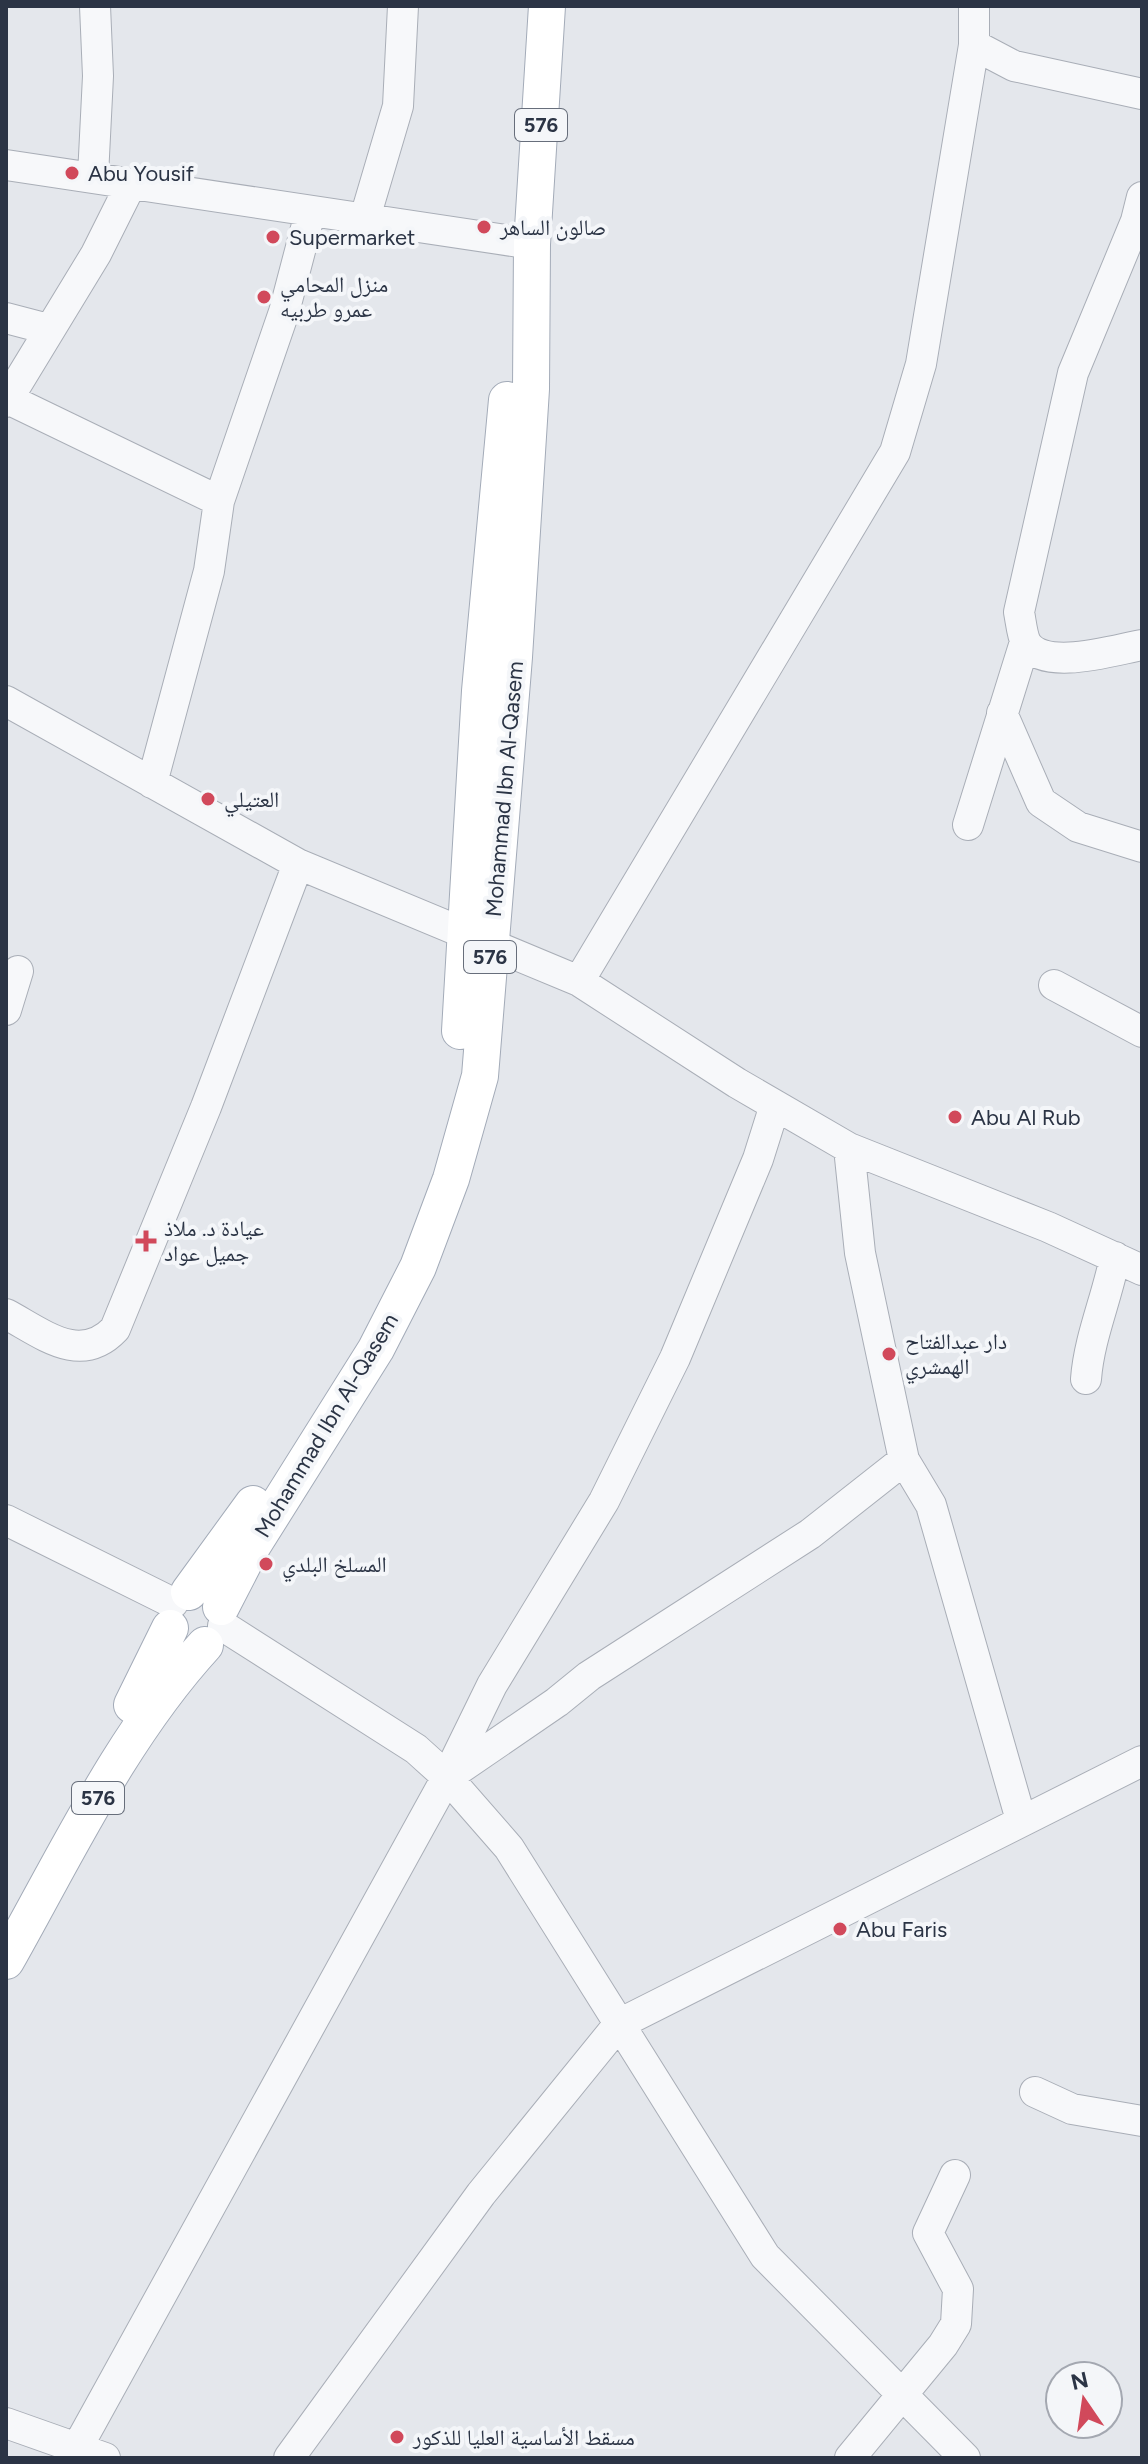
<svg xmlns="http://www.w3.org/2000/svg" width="1148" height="2464" font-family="Figtree,'Noto Naskh Arabic',sans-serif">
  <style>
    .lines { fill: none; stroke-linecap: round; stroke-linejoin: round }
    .minor-casing { stroke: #a9aeb7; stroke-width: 32 }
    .major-casing { stroke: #a3abb8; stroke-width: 38 }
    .minor { stroke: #f7f8fa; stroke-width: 30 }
    .major { stroke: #fff; stroke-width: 36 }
    .poi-dot { fill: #d1495b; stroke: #f4f6f9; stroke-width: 3 }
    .labels { text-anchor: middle; stroke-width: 8; stroke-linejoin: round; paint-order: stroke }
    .shield { fill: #f4f6f9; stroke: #676e7b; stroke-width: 2 }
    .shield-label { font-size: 20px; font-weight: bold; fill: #2b3445 }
    .poi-label { font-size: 22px; fill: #2b3445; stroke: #f4f6f9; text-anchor: start }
    .street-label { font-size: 22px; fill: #2b3445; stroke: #f4f6f9 }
  </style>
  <rect width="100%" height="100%" fill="#e4e7ec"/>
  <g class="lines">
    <defs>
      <path id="minor" d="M974,45L1014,66L1142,94
        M6,165L532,244
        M93,176L98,76L95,6
        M1142,197L1136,221L1073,373L1019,612C1021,622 1022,635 1026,643C1044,672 1114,650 1142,645
        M364,221L398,106L403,6
        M6,318L48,329
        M8,399L219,501
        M6,402L96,254L131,184
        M6,701L298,864L579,981L737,1083L849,1148L1048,1227L1142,1270
        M1002,713L1041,802L1078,827L1142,847
        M152,783L209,571L219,501L284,312L310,213
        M968,825L1025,642
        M579,981L895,452L921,364L974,45V6
        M1054,985L1142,1032
        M6,1010L18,971
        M849,1148L860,1253L904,1460L931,1505L1021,1820
        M6,1314C42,1333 80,1366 115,1329L206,1107L298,864
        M1086,1379C1089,1338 1107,1298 1115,1257
        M6,1520L173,1603
        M223,1626L416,1749L447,1777L509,1848L765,2256L965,2458
        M449,1776L557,1702L589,1676L810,1534L904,1460
        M1035,2092L1072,2109L1142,2121
        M6,2423L105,2458
        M77,2448L447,1777L492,1685L604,1501L675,1358L758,1159L775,1105
        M289,2458L481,2194L619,2024L1142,1761
        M850,2458L943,2345L956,2324L958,2289L928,2233L955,2175"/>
      <path id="major" d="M460,1031L480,691L507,400
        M189,1592L253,1504
        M221,1607L253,1545L376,1349L418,1267L451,1179L480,1076L514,657L531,389L532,244L547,6
        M132,1705L170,1628
        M6,1961C67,1853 121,1737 205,1645"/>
    </defs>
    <use href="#minor" class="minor-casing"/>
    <use href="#major" class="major-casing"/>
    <use href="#minor" class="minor"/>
    <use href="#major" class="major"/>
  </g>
  <g class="poi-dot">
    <circle cx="72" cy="173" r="8"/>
    <circle cx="484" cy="227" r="8"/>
    <circle cx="273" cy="237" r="8"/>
    <circle cx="264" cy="297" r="8"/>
    <circle cx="208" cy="799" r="8"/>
    <circle cx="955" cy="1117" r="8"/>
    <path d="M142 1229h8v8h8v8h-8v8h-8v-8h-8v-8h8z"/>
    <circle cx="889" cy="1354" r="8"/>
    <circle cx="266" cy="1564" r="8"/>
    <circle cx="840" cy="1929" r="8"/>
    <circle cx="397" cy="2437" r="8"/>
  </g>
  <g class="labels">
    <g class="shield">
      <rect x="515" y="109" width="52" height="32" rx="6"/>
      <rect x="464" y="941" width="52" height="32" rx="6"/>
      <rect x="72" y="1782" width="52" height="32" rx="6"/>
    </g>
    <g class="shield-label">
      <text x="541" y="132">576</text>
      <text x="490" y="964">576</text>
      <text x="98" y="1805">576</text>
    </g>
    <g class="poi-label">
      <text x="88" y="181">Abu Yousif</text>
      <text x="500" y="235">صالون الساهر</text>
      <text x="289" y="245">Supermarket</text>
      <text x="280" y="292">منزل المحامي<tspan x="280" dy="25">عمرو طربيه</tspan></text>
      <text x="224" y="807">العتيلي</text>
      <text x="971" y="1125">Abu Al Rub</text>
      <text x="164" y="1236">عيادة د. ملاذ<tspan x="164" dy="25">جميل عواد</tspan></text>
      <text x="905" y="1349">دار عبدالفتاح<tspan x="905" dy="25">الهمشري</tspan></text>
      <text x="282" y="1572">المسلخ البلدي</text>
      <text x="856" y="1937">Abu Faris</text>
      <text x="413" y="2445">مسقط الأساسية العليا للذكور</text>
    </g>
    <g class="street-label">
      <text transform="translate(504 789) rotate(-85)" y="8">Mohammad Ibn Al-Qasem</text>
      <text transform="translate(326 1425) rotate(-59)" y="8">Mohammad Ibn Al-Qasem</text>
    </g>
  </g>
  <rect width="1148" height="2464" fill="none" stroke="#2b3445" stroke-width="16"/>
  <g transform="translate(1084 2400) rotate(347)"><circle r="38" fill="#f4f6f9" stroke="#a4a8b1" stroke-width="2"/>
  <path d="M0-6L14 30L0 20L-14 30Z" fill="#d1495b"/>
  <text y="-12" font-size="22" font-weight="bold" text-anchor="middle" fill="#2b3445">N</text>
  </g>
</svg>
